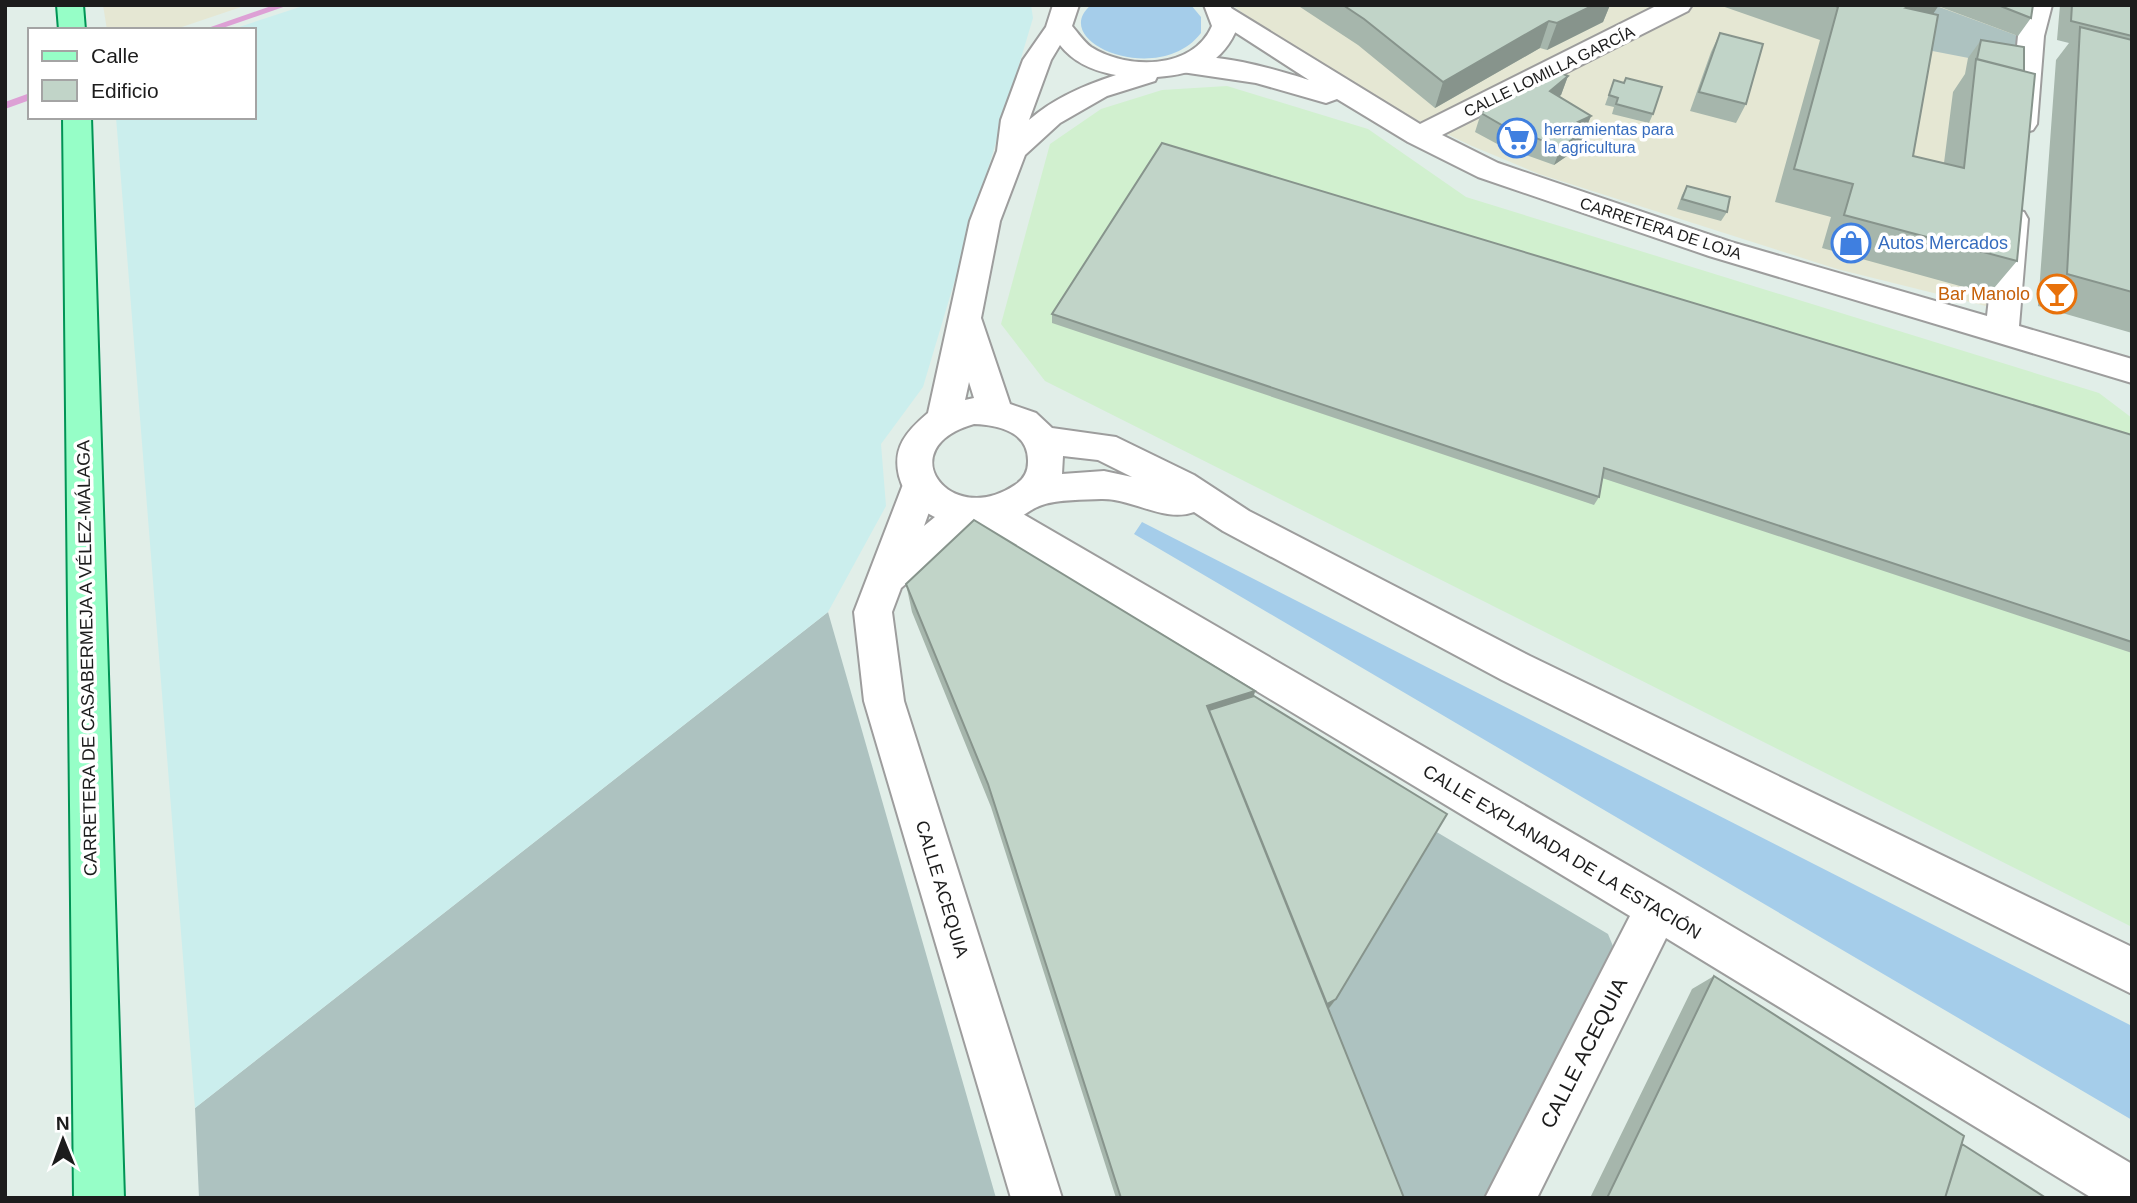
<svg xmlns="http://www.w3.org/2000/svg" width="2137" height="1203" font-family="Arial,sans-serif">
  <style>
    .commercial { fill: #d1f0cf }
    .industrial { fill: #e5e7d3 }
    .construction { fill: #adc2c0 }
    .farmland { fill: #cbeeed }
    .grass { fill: #a5cdea }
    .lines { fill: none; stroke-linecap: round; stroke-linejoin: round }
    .stream { fill: #dda0d5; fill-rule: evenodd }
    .minor-casing { stroke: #9d9d9d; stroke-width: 4 }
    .tertiary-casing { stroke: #9d9d9d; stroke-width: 4 }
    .primary-casing { stroke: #009455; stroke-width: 4 }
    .minor { fill: #fff; fill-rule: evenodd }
    .tertiary { fill: #fff; fill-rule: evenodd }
    .primary { fill: #96fec7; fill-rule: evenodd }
    .wall { fill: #a6b6ac }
    .shaded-wall { fill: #87948c }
    .building { fill: #c1d4c8; stroke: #87948c; stroke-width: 2 }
    .labels { text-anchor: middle; stroke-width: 7; stroke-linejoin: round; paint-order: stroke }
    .far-street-label { font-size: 16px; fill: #1c1c1c; stroke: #fff }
    .far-shop-label { font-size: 16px; fill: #366cbe; stroke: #fff; text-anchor: start }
    .shop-label { font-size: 18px; fill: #366cbe; stroke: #fff; text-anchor: start }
    .food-label { font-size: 18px; fill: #c56008; stroke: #fff; text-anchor: end }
    .street-label { font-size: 18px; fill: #1c1c1c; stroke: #fff }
    .near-street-label { font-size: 21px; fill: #1c1c1c; stroke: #fff }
  </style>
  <rect width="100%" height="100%" fill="#e1eee8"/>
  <path class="commercial" d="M1227,86L1368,129L1466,197L2099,393L2132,418V927L1045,381L1001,324L1050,144L1101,109L1162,90Z"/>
  <path class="industrial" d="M103,5H247L173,30H107Z
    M1232,5H2030L1998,309L1837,269L1539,174L1472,146L1392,108L1270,33Z"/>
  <path class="construction" d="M1934,5L2018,36L2010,66L1917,48Z
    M828,612L996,1198H199L195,1108Z
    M1435,831L1608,934L1615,951L1484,1198H1385L1326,1012Z"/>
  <path class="farmland" d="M306,5H1031L1033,18L923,387L881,444L886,506L828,612L195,1108L116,117H254V30H230Z"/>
  <path class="grass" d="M1091,5H1191L1201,17V33C1159,88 1047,42 1091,5Z
    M1142,522L2132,1026V1120L1134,534Z"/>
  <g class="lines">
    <path class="stream" d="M274,5H289L217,30H202Z
      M30,93V100L5,109V102Z"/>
    <defs>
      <path id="minor" d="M1226,5L1420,124L1658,5H1692L1688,11L1442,135L1498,163L1731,242L1987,316L1998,219L2002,212L2013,209L2024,212L2028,219L2019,326L2132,359V383L1709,256L1478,177L1408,142L1337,99L1326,103L1256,83L1175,71L1171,65L1175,59C1211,50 1274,69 1309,80L1213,18L1209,12L1213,6Z
        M2026,5H2052L2044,36L2037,124L2033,130L2023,133L2013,130L2009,124L2018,36Z
        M920,473L933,477L938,487L924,526L952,503L965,498L978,503L991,498L1004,503L1674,892L2132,1164V1198H2092L1666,938L1537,1198H1485L1630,916L978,523L901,588L892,612L904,701L1062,1198H1011L864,701L854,612L902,487L907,477Z"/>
      <path id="tertiary" d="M1053,5H1079L1072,26C1078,33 1084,42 1091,47C1127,70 1193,70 1212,26L1204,5H1230L1238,26C1223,64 1196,74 1157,77L1155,81L1107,96L1060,123L1025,155L1000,221L981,318L1010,404L1036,413L1052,428L1116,437L1194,475L1249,511L1530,656L2132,947V994L1502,680L1223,531L1194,512C1164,523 1132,498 1101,499C1083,500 1059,499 1042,505C1029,509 1019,521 1005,524C966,533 910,520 899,476C892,447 907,431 928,413L970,221L997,151L1001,120L1023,60L1046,27ZM1060,45C1074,63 1094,71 1116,75C1085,85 1054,98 1029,120L1051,60ZM969,382L974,398L965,400ZM974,424C999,425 1029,432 1028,462C1028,472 1024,479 1015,485C950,529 889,448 974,424ZM1063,456L1098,460L1132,477L1104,471L1062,474Z"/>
      <path id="primary" d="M57,5H83L85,30H59Z
        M63,117H91L124,1198H74Z"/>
    </defs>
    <use href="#minor" class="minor-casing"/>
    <use href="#tertiary" class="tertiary-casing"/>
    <use href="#primary" class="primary-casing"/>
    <use href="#minor" class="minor"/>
    <use href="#tertiary" class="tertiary"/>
    <use href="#primary" class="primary"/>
  </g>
  <path class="wall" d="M1297,5H1610L1603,22L1547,50L1540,48L1435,108L1358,45Z
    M1719,5H2033L2031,18L2018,36L1938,6L1933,14L1913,156L1944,163L1953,92L1965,74L1968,58L1981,40L2017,261L1989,294L1822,248L1831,217L1775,202L1820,40Z
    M2060,5H2132V333L2038,306L2056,60L2069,43L2057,40Z
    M1720,33L1746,104L1736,123L1690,111L1711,52Z
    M1568,76L1561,95L1559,96L1591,116L1586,128L1588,129L1580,147L1554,165L1501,146L1475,132L1481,113Z
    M1614,80L1653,114L1649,123L1612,114L1614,107L1605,105Z
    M1687,186L1727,212L1721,221L1677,209L1682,195Z
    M1052,314L2132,435V653L1602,478L1599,497L1594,505L1052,323Z
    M906,584L1255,691L1254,696L1336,999L1329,1009L1404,1198H1116L991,807L912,612Z
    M1714,976L1962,1144L2046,1198H1590L1692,989Z"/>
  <path class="shaded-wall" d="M1594,5H1610L1603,22L1547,50L1557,23Z
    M1912,5H1939L1925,26L1906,8Z
    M1549,21L1540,48L1435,108L1443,82Z
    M1568,76L1561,95L1543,109L1550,91Z
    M1591,116L1585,130L1588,129L1580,147L1554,165L1561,147L1578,122Z
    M1255,691L1248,716L1206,711L1207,706Z
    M1336,999L1326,1012L1324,1005Z"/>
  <path class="building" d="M1343,5H1594L1557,23L1549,21L1443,82L1364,19Z
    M1834,5H1912L1906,8L1938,15L1913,156L1964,168L1976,59L2035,74L2017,261L1844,215L1853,184L1794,169L1838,7Z
    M1998,5H2033L2031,18Z
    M2072,5H2132V36L2071,21Z
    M2080,27L2132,40V292L2067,274Z
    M1720,33L1763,44L1746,104L1699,92Z
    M1981,40L2024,47V71L1977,59Z
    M1547,67L1568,76L1550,91L1591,116L1578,122L1588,129L1561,147L1507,128L1481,113Z
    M1626,78L1662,87L1653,114L1616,104L1618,98L1609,95L1614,80L1624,83Z
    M1162,143L2132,435V642L1604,468L1599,497L1052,314Z
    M1687,186L1730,197L1727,212L1682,199Z
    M974,520L1255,691L1207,706L1404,1198H1121L988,784L906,584Z
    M1254,696L1447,814L1336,999L1327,1004L1209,710Z
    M1714,976L1964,1136L1945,1198H1607Z
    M1962,1144L2046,1198H1945Z"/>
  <defs>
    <symbol id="supermarket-ring" viewBox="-11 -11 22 22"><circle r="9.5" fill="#fff" stroke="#3f7fe0" stroke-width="1.5"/><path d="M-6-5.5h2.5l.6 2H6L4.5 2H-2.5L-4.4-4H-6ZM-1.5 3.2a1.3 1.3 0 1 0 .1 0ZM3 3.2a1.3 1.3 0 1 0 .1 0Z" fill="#3f7fe0"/></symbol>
    <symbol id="shop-ring" viewBox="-11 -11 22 22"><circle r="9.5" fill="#fff" stroke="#3f7fe0" stroke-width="1.5"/><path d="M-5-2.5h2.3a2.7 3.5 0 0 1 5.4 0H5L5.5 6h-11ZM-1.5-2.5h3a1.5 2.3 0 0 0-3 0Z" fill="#3f7fe0"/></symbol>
    <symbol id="bar-ring" viewBox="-11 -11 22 22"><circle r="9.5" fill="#fff" stroke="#e8710a" stroke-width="1.5"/><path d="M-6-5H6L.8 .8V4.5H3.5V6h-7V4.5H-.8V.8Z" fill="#e8710a"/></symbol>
  </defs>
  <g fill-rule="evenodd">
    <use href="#supermarket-ring" x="1495" y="116" width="44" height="44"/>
    <use href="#shop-ring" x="1829" y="221" width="44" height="44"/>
    <use href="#bar-ring" x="2035" y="272" width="44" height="44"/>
  </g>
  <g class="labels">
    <g class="far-street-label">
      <text transform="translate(1549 71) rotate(-26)" y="6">CALLE LOMILLA GARCÍA</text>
      <text transform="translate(1661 228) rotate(18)" y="6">CARRETERA DE LOJA</text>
    </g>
    <g class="far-shop-label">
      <text x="1544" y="135">herramientas para<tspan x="1544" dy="18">la agricultura</tspan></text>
    </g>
    <g class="shop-label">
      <text x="1878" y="249">Autos Mercados</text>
    </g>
    <g class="food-label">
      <text x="2030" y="300">Bar Manolo</text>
    </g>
    <g class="street-label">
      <text transform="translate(87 658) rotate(-91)" y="6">CARRETERA DE CASABERMEJA A VÉLEZ-MÁLAGA</text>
      <text transform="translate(1562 852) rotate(31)" y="6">CALLE EXPLANADA DE LA ESTACIÓN</text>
      <text transform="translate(942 889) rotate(73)" y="6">CALLE ACEQUIA</text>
    </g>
    <g class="near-street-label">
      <text transform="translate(1584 1053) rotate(-63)" y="7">CALLE ACEQUIA</text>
    </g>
  </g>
  <rect width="2137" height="1203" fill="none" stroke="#1c1c1c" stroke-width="14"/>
  <rect x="28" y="28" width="228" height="91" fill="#ffffff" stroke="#a4a4a4" stroke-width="2"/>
  <rect x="42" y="51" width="35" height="10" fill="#96fec7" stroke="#a4a4a4" stroke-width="2"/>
  <text x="91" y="63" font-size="21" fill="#1c1c1c">Calle</text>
  <rect x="42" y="80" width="35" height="21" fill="#c1d4c8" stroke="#a4a4a4" stroke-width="2"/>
  <text x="91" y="98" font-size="21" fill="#1c1c1c">Edificio</text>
  <g transform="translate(63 1140) rotate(359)" stroke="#ffffff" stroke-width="5" paint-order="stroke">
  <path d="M0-5L12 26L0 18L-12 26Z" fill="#1c1c1c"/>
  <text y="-10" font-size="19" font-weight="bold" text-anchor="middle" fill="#1c1c1c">N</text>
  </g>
</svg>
